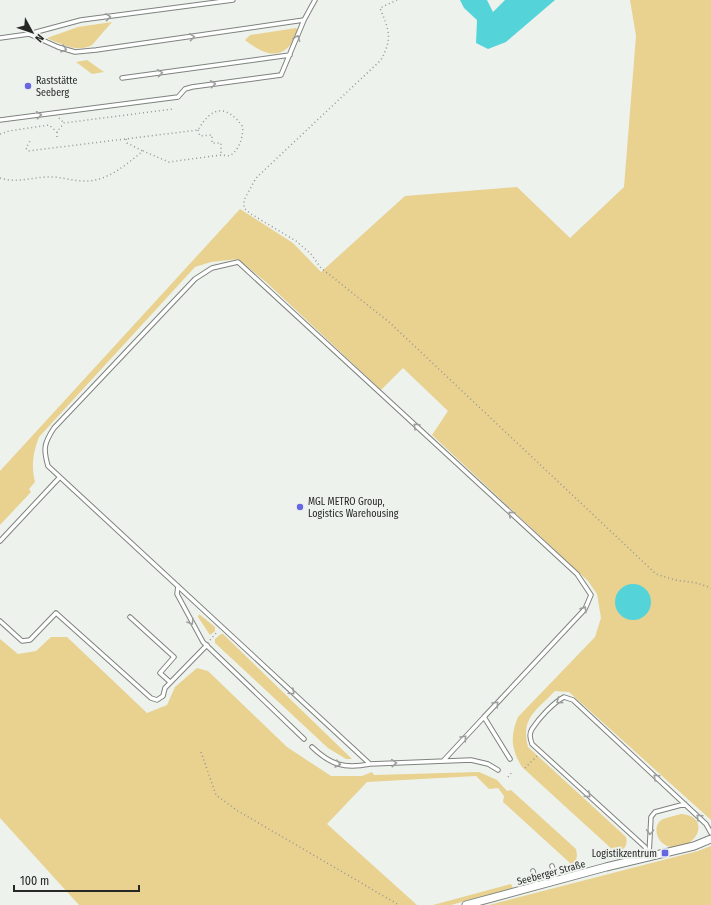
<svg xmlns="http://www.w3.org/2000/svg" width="711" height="905" font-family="'Fira Sans Condensed',sans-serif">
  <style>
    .green { fill: #e9d18f }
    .water { fill: #54d4d8 }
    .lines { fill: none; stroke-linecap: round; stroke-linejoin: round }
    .service-casing { stroke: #7e837e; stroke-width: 5.5 }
    .minor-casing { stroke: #7e837e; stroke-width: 9 }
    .path { stroke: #949794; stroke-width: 1.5; stroke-dasharray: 1 3; stroke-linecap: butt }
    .service { stroke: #fff; stroke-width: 3.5 }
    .minor { stroke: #fff; stroke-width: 7 }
    .oneway { stroke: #9d9e9d }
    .poi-dot { fill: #6767e1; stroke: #edf2ed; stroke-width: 1.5 }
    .labels { text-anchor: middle; stroke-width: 4; stroke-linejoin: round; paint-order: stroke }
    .poi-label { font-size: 10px; fill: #262826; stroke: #edf2ed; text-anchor: start }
    .street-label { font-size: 10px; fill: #262826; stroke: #edf2ed }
  </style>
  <rect width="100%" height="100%" fill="#edf2ed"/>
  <path class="green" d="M630,0H711V820L569,692L555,691C537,710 520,718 528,747L626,837C628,844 625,849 619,852L614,851L522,767C511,749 510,736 518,717L595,637L601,618L597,594L588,581L432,435L448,411L403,368L381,390L266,282L238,259L211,262L195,267L39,437C33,453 31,465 35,482L29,489L31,492L0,525V471L240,209L293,243L321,272L405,196L517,187L570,238L624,187L636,36Z
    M112,22L92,45C77,53 61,44 47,38L78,27Z
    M296,28L299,31C285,61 268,58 245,40L250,35Z
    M87,60L104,72L92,74L76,62Z
    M199,614L215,627V631L210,635L198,617Z
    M221,634H223L352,759H346L328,748L215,643V639Z
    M51,637H67L147,713L167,705L175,687L197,668L208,671L287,747L331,776H362L372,772L374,775L479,772L497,780L507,791L511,790L576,849L577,856L574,867L568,871L565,868L570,863L503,802L504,796L498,788L489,789L476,776L367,782L327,824L417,905H79L0,818V639L18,654L36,651Z
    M681,814C711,816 699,849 671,847C658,846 650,826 663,819C668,817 675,816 681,814Z
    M711,846V905H489L698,851Z
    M511,884L513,888L451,905H433Z"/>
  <path class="water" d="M460,0H487L493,12L505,0H555L506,42L488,49L476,43L477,20L464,8Z
    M615 602a18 18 0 1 1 36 0a18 18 0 1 1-36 0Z"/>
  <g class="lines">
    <defs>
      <path id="service" d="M29,34L81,20L233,0
        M0,38L29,34L58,47L75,52L96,50L304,20L315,0
        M122,78L290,55
        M0,120L178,97L185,89L192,87L281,75L304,20
        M0,541L60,477
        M178,586L177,594L203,642L304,739
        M130,617L174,657L160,673L170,682
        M0,621L22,641L30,640L56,613L151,698L157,700L163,696L165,688L207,645
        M312,747C331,765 344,769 370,764
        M444,760L484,717
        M498,770L488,764L471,760L370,764L48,466C43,449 44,443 54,428L195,279L212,268L238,262L577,574L591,595L585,609L484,717L510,759
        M649,855L651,817L655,812L685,804
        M649,857L645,847L532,744C530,738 529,734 532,729C539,718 553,703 564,697L573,700L706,824L711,833
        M552,866L556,880
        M533,871L537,885"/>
      <path id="minor" d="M466,905L606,867L694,846L711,839"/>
    </defs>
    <use href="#service" class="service-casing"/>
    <use href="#minor" class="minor-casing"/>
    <path class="path" d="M397,0L380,8C389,31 393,37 381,60L256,178L244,200V208L251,214L296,241L311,254L321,268L389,322L656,574L675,580L697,583L711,588
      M59,118L64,123
      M198,130L200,136L212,135V143H221V154
      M0,134L9,131L49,125L57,132
      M57,137V132L64,123L173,109
      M126,139L127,143L143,151
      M0,178C15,183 30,178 46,177C60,176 75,182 89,181C110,179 127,164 143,151L169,162L221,155L230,156C240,148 242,140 243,127C226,104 212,106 198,130L28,151L26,148L30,141
      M210,640L218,631
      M201,752L216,795L238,811L399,905
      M525,768L537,756
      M508,777L512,772"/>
    <use href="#service" class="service"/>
    <use href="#minor" class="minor"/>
  </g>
  <defs><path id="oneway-chevron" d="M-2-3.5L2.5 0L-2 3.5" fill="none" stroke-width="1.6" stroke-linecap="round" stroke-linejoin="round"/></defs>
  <g class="oneway">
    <use href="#oneway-chevron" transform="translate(108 17) rotate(-8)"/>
    <use href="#oneway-chevron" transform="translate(192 37) rotate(-8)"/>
    <use href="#oneway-chevron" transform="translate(297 38) rotate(-69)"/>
    <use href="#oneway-chevron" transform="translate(64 49) rotate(16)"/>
    <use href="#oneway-chevron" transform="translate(160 73) rotate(-8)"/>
    <use href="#oneway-chevron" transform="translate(213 84) rotate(-8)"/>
    <use href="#oneway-chevron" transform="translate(39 115) rotate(-8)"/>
    <use href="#oneway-chevron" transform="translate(416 426) rotate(-137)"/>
    <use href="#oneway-chevron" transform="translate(511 514) rotate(-137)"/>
    <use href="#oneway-chevron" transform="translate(584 609) rotate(-57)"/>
    <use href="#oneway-chevron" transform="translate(191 622) rotate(59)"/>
    <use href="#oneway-chevron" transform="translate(292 692) rotate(43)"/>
    <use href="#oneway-chevron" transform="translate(559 701) rotate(143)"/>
    <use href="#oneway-chevron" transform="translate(496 704) rotate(-47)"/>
    <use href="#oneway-chevron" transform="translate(464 738) rotate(-47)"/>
    <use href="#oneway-chevron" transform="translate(394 763) rotate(-4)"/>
    <use href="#oneway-chevron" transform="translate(338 764) rotate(14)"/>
    <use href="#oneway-chevron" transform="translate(656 777) rotate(-137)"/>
    <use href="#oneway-chevron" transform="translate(588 795) rotate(42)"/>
    <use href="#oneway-chevron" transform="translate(699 817) rotate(-137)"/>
    <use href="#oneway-chevron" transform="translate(650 832) rotate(93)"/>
  </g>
  <g class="poi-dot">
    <circle cx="28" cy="86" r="4"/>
    <circle cx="300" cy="507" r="4"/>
    <rect x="661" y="849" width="8" height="8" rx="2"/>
  </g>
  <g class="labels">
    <g class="poi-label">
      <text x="36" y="84">Raststätte<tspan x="36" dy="12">Seeberg</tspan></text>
      <text x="308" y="505">MGL METRO Group,<tspan x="308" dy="12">Logistics Warehousing</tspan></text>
      <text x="657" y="857" text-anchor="end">Logistikzentrum</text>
    </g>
    <g class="street-label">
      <text transform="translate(551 872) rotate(-15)" y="4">Seeberger Straße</text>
    </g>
  </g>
  <g transform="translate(32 32) rotate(130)" stroke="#edf2ed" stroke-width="3" paint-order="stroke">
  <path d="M0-3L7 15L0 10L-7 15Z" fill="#262826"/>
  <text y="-6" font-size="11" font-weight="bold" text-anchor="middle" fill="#262826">N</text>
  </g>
  <path d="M14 885v6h125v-6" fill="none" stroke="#262826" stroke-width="2"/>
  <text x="20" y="885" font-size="12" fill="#262826" stroke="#edf2ed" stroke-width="3" paint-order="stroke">100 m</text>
</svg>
